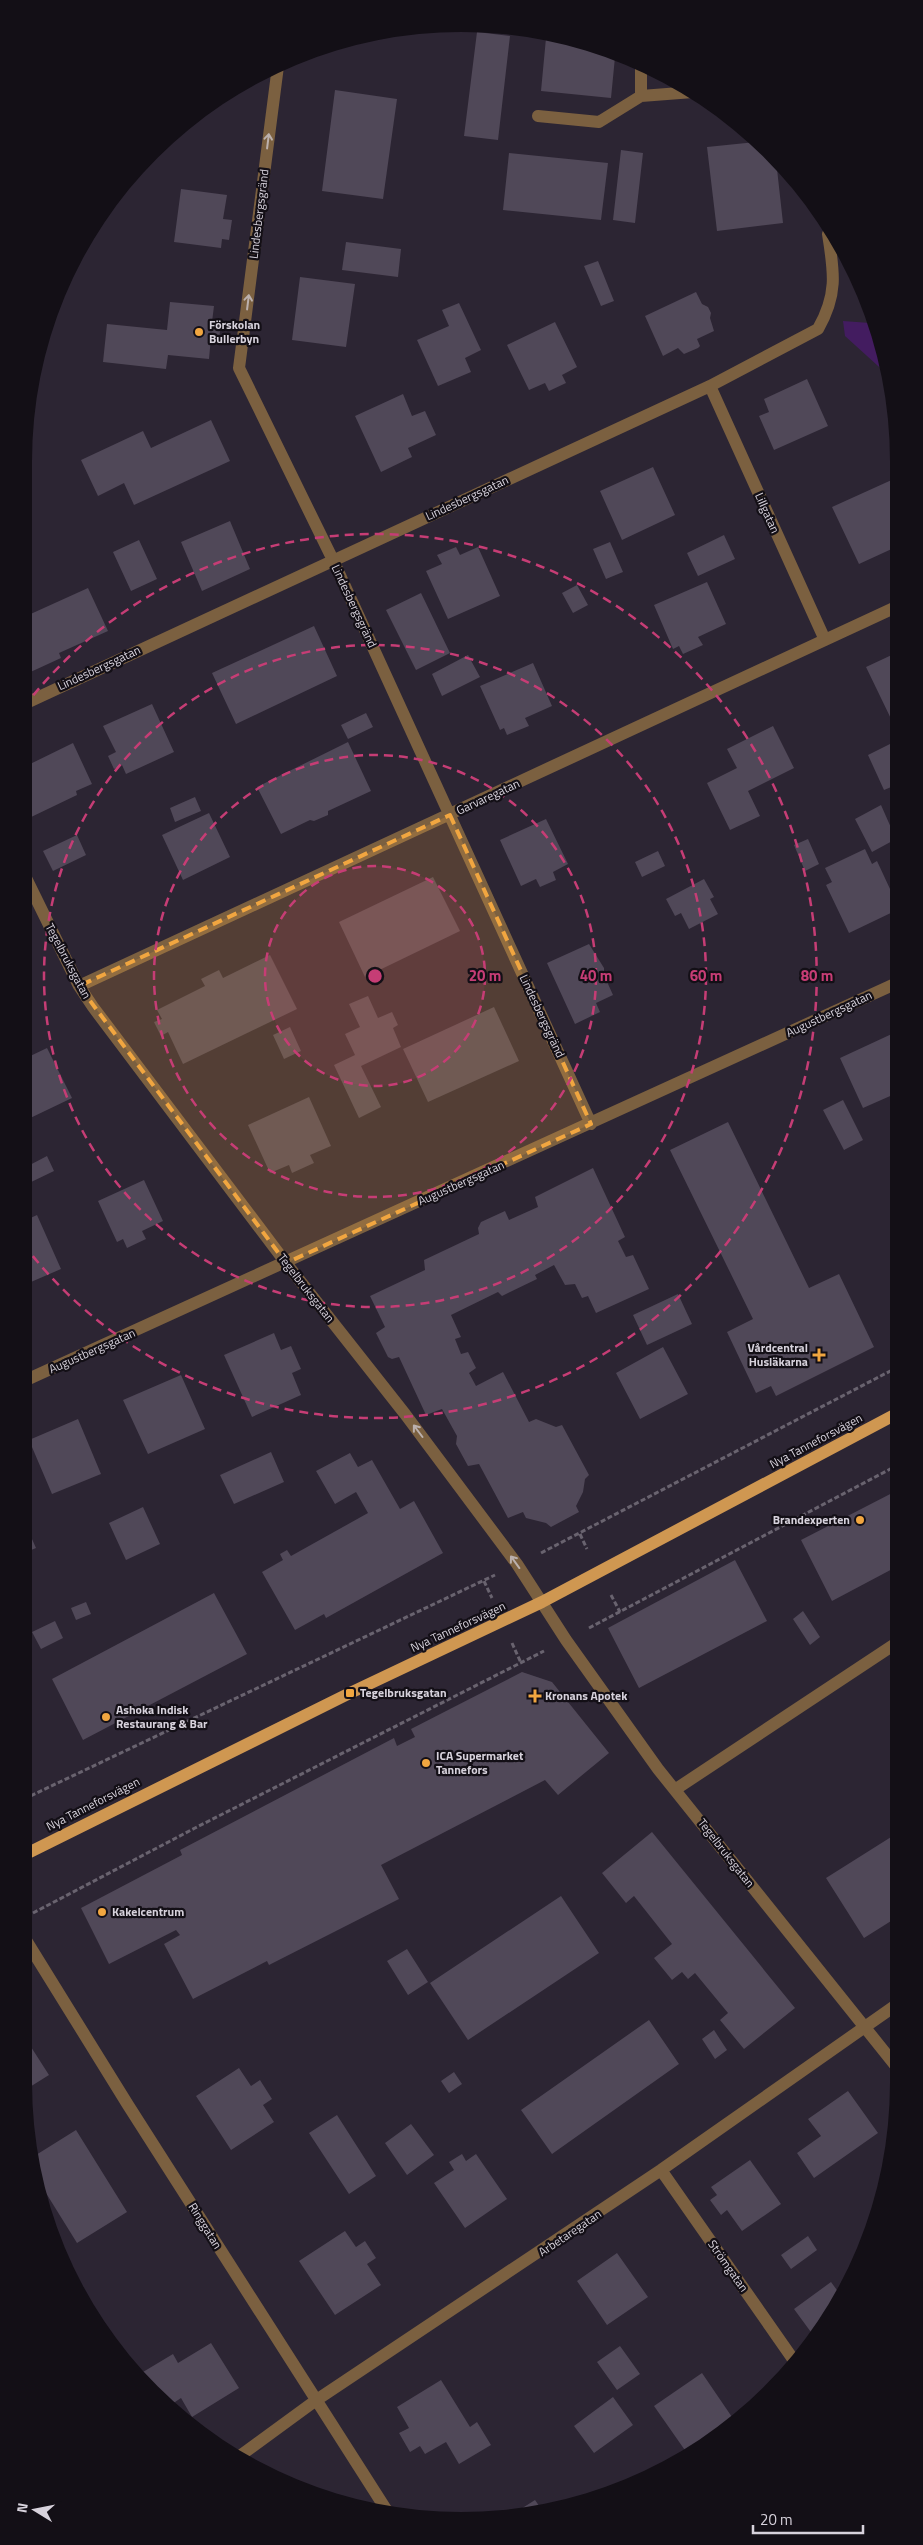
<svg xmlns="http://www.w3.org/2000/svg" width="923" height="2545" font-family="'Titillium Web',sans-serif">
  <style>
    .green { fill: #431c60 }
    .building { fill: #504858 }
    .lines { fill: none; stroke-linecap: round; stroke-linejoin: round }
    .path { stroke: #69636f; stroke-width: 3; stroke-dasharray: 5 2.5; stroke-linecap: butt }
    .minor { stroke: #7b6040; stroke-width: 12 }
    .major { stroke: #cf9751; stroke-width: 12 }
    .oneway { stroke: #bbb0ad }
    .marked { fill: #f1a640; fill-opacity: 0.2; stroke: #f1a640; stroke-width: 4; stroke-dasharray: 10 6; stroke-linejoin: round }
    .ring { fill: none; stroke: #c63d75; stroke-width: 2.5; stroke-dasharray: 9 6 }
    .poi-dot { fill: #f1a640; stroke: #130f16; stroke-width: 2 }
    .labels { text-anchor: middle; stroke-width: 4.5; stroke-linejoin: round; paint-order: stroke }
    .street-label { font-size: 12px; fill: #d7d2dc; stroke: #130f16 }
    .poi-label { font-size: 12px; font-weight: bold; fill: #d7d2dc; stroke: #130f16; text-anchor: start }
    .centre { fill: #c63d75; stroke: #130f16; stroke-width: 2.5 }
    .ring-label { font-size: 15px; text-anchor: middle; font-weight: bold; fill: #c63d75; stroke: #130f16; stroke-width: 4.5; stroke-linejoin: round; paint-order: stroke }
  </style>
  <rect width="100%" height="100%" fill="#2c2533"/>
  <path class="green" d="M871,314L888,375L845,336L843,321L870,323Z"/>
  <path class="building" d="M477,32L510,36L498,140L464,136Z
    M563,37L575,39L615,57L611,98L541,91L546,38L562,40Z
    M335,90L397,99L383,199L322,191Z
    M756,142L776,160L783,223L717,231L707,147Z
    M621,150L643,153L635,223L613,220Z
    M509,153L608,163L601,220L503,210Z
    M181,189L227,195L223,219L232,220L229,240L222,239L221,248L174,242Z
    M346,242L401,249L398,277L342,270Z
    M598,261L614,301L601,306L584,266Z
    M300,277L355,284L346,347L292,340Z
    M696,292L702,304L708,307L711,313L710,318L714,331L697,339L700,346L698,348L684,354L678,348L663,356L645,316Z
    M170,302L214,306L212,322L221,323L219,339L211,337L209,359L168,355L166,369L103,362L107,324L167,330Z
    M459,303L481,350L465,358L471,372L438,386L417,340L449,326L442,310Z
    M555,322L577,367L562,375L566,383L549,391L545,383L529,390L507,345Z
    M807,379L828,426L774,450L759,416L769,412L764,399Z
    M403,394L412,416L425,411L436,435L408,448L412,457L381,472L355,416Z
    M211,420L230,461L134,505L124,483L98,496L81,460L143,431L151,448Z
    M653,467L675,515L622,540L600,491Z
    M896,478V547L859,564L832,507Z
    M230,521L250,569L202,591L181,542Z
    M724,535L735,559L698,576L687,553Z
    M139,540L157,579L131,591L113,552Z
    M610,542L623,572L606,579L593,549Z
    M456,547L460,555L478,547L500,596L448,619L426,571L442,564L437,555Z
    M707,582L726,624L698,637L703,645L683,654L679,646L673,649L654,605Z
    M577,585L588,605L573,613L562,593Z
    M88,588L108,631L59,653L61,658L24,675V617Z
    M421,593L450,653L416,670L386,610Z
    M314,626L337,676L236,724L212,673Z
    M896,653V724L894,725L866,667Z
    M468,655L480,677L442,696L432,674Z
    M533,663L552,706L525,718L529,726L507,735L504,728L500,730L480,686Z
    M152,704L174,752L126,774L122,765L114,769L108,756L116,752L103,726Z
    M366,713L373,727L348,739L341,725Z
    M773,726L794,768L748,791L760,816L730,830L707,783L737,768L727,749Z
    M896,741V785L884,790L868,755Z
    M348,742L371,791L328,811V815L314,821L310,820L281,834L257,787Z
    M73,743L92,784L76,791L77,795L27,819L24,812V767Z
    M195,797L201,811L175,822L170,808Z
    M881,805L896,839L872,852L855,819Z
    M209,813L230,857L183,880L162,835Z
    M546,819L568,864L553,872L556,880L540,887L536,879L521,886L500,840Z
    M77,835L86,855L53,871L43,851Z
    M808,839L819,864L805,871L794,845Z
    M865,849L872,864L877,861L897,904V910L849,933L826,885L832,882L825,868Z
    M658,851L665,866L642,877L635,862Z
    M433,877L460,931L365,977L339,922Z
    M704,879L714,897L710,899L718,914L689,929L681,913L675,916L666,899Z
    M589,944L604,968V975L613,995L596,1003L600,1012L575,1024L547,963Z
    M270,955L297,1009L183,1064L168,1032L161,1036L154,1022L162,1019L157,1010L205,986L201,979L219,970L223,978Z
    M368,996L378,1018L392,1012L398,1025L393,1028L401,1047L361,1066L381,1107L359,1118L334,1065L355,1055L345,1034L360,1027L349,1004Z
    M494,1007L519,1061L428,1102L403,1049Z
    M290,1027L301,1051L284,1059L273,1035Z
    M896,1032L897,1093L863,1108L840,1058Z
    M47,1048L72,1098L24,1121V1059Z
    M309,1097L331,1146L310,1155L314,1163L292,1173L289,1165L270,1173L248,1125Z
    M843,1100L863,1140L844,1150L823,1110Z
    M728,1122L809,1288L839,1274L874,1347L776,1396L771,1386L756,1393L727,1332L753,1319L670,1150Z
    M47,1156L54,1171L27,1184L24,1177V1168Z
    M593,1168L625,1237L618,1241L626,1257L633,1255L649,1289L596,1313L588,1296L582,1298L575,1284L565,1285L554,1265L535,1275L537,1279L502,1296L498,1292L451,1315L461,1337L455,1339L461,1354L468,1352L476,1368L469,1373L476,1386L503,1372L529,1422L536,1419L556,1427L562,1425L589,1475L585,1479L583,1492L576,1506L579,1512L551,1527L546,1523L526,1518L523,1512L508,1518L479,1464L468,1466L456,1444L457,1436L442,1409L426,1415L399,1357L392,1359L388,1357L376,1333L385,1327L370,1296L425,1270L424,1260L479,1234L478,1228L481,1222L505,1211L509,1220L538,1207L535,1197Z
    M144,1180L163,1221L142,1231L146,1239L127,1248L123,1239L117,1242L98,1201Z
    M37,1215L61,1269L24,1285V1221Z
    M678,1294L692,1324L647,1345L633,1315Z
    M274,1333L281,1350L291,1346L301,1369L292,1373L301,1395L252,1417L224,1355Z
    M663,1347L688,1394L640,1419L616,1373Z
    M181,1375L205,1429L148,1454L123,1400Z
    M78,1419L101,1474L52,1494L29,1440Z
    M271,1452L284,1482L234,1504L220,1475Z
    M350,1453L358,1467L372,1460L400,1509L414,1501L443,1553L326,1618L324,1614L295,1630L262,1572L283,1560L280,1554L287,1550L291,1556L368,1513L356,1492L335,1504L316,1471Z
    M898,1490V1566L832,1601L801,1540Z
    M143,1507L160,1544L126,1560L109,1523Z
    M24,1521L36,1548L24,1553Z
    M735,1560L767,1621L639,1688L608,1628Z
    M214,1593L247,1654L83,1740L52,1679Z
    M86,1602L91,1614L76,1620L71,1608Z
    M803,1611L820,1637L810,1645L793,1619Z
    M55,1621L63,1638L41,1649L32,1632Z
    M522,1672L552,1682L609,1753L558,1795L545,1780L381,1865L399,1899L269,1965L267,1961L193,1999L164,1944L180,1935L176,1930L109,1964L81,1908L182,1855L180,1850L394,1738L397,1746L415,1737L411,1729Z
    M652,1832L795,2008L744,2049L720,2020L728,2013L695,1973L688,1979L682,1972L672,1980L654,1958L672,1944L634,1896L626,1903L602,1873Z
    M899,1832V1916L864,1938L826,1878Z
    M561,1896L599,1953L468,2040L430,1983Z
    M407,1949L428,1982L408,1995L387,1961Z
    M649,2020L679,2064L552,2154L521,2110Z
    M714,2030L727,2050L715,2059L702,2039Z
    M24,2036L49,2075L25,2090L24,2084Z
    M239,2068L251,2086L260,2080L272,2099L263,2105L274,2122L231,2150L196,2096Z
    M454,2072L462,2084L449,2093L441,2081Z
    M848,2091L878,2133L814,2178L797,2153L821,2136L808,2119Z
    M337,2115L376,2176L349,2194L309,2133Z
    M411,2124L434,2155L407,2175L385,2143Z
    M76,2130L127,2212L77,2243L41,2185L36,2155Z
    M462,2154L466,2161L476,2154L507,2199L465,2228L434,2183L454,2170L449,2162Z
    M750,2160L781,2204L742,2231L727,2210L721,2215L710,2200L717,2195L711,2187Z
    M345,2231L356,2247L365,2241L376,2258L367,2264L381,2285L335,2315L299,2261Z
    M808,2236L817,2250L791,2269L781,2255Z
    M617,2253L648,2297L607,2325L577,2281Z
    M831,2282L842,2297L816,2339L794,2309Z
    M211,2343L239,2388L192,2417L181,2398L172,2404L154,2390L143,2372L173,2354L178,2363Z
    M620,2346L640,2374L617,2390L597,2362Z
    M702,2373L734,2420L704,2448L689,2456L654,2406Z
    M441,2380L470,2427L477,2422L491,2445L459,2464L446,2442L425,2454L420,2446L410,2452L399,2433L409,2428L397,2407Z
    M613,2397L633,2425L594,2453L574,2426Z
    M299,2481L305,2491L292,2485Z
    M535,2500L544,2513L513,2514Z"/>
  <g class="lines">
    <path class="path" d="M580,1534L587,1549
      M541,1553L898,1367
      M484,1581L492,1598
      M611,1595L620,1612
      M589,1628L898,1465
      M512,1643L521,1663
      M24,1799L495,1575
      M33,1913L195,1828L544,1651"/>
    <path class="minor" d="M278,66L239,368L333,560L591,1124
      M641,69V96L693,92
      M538,116L599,122L641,96
      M710,386L825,640
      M24,704L710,386L818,329C838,294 834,272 828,234
      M24,874L79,986L93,1007L286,1263L405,1414L517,1564L566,1640L658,1769L899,2070
      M79,986L896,607
      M24,1381L897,983
      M676,1789L898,1642
      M24,1937L128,2105L389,2514
      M661,2170L795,2362
      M237,2458L315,2401L661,2170L899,2003"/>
    <path class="major" d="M24,1855L350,1693L542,1602L898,1413"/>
  </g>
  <defs><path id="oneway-shaft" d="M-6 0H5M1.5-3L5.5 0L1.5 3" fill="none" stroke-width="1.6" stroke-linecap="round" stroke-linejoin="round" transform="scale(1.25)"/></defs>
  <g class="oneway">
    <use href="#oneway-shaft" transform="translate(268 141) rotate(-83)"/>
    <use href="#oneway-shaft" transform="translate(248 302) rotate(-83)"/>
    <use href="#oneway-shaft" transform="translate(418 1431) rotate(-127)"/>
    <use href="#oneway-shaft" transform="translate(515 1562) rotate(-126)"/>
  </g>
  <path class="marked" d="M450,815L591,1124L286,1263L79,986Z"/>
  <circle cx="375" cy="976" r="110" fill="#c63d75" fill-opacity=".12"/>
  <g class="ring">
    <circle cx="375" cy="976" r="110"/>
    <circle cx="375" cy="976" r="221"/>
    <circle cx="375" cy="976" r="331"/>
    <path d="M24 707A442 442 0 1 1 24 1245"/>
  </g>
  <g class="poi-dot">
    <circle cx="199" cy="332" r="5"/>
    <path d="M816.5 1347.5h5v5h5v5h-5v5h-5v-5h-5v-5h5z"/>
    <circle cx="860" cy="1520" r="5"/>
    <rect x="345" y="1688" width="10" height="10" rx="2.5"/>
    <path d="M532.5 1688.5h5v5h5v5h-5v5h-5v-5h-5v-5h5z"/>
    <circle cx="106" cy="1717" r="5"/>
    <circle cx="426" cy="1763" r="5"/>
    <circle cx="102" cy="1912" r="5"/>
  </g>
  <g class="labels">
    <g class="street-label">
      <text transform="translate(259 214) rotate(-83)" y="4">Lindesbergsgränd</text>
      <text transform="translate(467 498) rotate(-25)" y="4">Lindesbergsgatan</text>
      <text transform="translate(767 513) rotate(66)" y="4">Lillgatan</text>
      <text transform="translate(354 606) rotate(65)" y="4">Lindesbergsgränd</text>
      <text transform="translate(99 668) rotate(-25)" y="4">Lindesbergsgatan</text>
      <text transform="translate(488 797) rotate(-25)" y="4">Garvaregatan</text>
      <text transform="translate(68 961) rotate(62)" y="4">Tegelbruksgatan</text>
      <text transform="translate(829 1014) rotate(-25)" y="4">Augustbergsgatan</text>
      <text transform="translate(542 1016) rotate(65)" y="4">Lindesbergsgränd</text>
      <text transform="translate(461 1183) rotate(-24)" y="4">Augustbergsgatan</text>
      <text transform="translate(306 1288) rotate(52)" y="4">Tegelbruksgatan</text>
      <text transform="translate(92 1351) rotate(-24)" y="4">Augustbergsgatan</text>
      <text transform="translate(816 1441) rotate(-28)" y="4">Nya Tanneforsvägen</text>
      <text transform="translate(458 1627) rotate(-25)" y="4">Nya Tanneforsvägen</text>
      <text transform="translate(93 1804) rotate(-27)" y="4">Nya Tanneforsvägen</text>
      <text transform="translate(726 1853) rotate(52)" y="4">Tegelbruksgatan</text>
      <text transform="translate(205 2226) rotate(58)" y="4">Ringgatan</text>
      <text transform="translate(570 2233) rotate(-34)" y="4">Arbetaregatan</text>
      <text transform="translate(728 2266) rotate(55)" y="4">Strömgatan</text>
    </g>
    <g class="poi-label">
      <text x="209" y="329">Förskolan<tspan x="209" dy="14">Bullerbyn</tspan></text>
      <text x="808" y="1352" text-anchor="end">Vårdcentral<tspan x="808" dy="14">Husläkarna</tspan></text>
      <text x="850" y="1524" text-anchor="end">Brandexperten</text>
      <text x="360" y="1697">Tegelbruksgatan</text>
      <text x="545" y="1700">Kronans Apotek</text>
      <text x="116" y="1714">Ashoka Indisk<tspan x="116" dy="14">Restaurang &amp; Bar</tspan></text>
      <text x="436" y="1760">ICA Supermarket<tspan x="436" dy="14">Tannefors</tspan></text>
      <text x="112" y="1916">Kakelcentrum</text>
    </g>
  </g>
  <path d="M0 0H923V2545H0ZM461 32H461A429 429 0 0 1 890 461V2083A429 429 0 0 1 461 2512H461A429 429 0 0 1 32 2083V461A429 429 0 0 1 461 32Z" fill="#130f16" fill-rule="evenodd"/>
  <circle cx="375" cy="976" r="8" class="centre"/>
  <g class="ring-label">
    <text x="485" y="981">20 m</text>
    <text x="596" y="981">40 m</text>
    <text x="706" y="981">60 m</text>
    <text x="817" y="981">80 m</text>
  </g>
  <g transform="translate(35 2510) rotate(280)" stroke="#130f16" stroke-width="4" paint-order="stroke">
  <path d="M0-4L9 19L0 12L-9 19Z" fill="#d7d2dc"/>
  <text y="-8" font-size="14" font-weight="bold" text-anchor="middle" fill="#d7d2dc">N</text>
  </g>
  <path d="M753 2525v8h110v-8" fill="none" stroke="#d7d2dc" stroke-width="2.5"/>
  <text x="760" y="2525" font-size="15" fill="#d7d2dc" stroke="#130f16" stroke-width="4" paint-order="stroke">20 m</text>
</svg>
